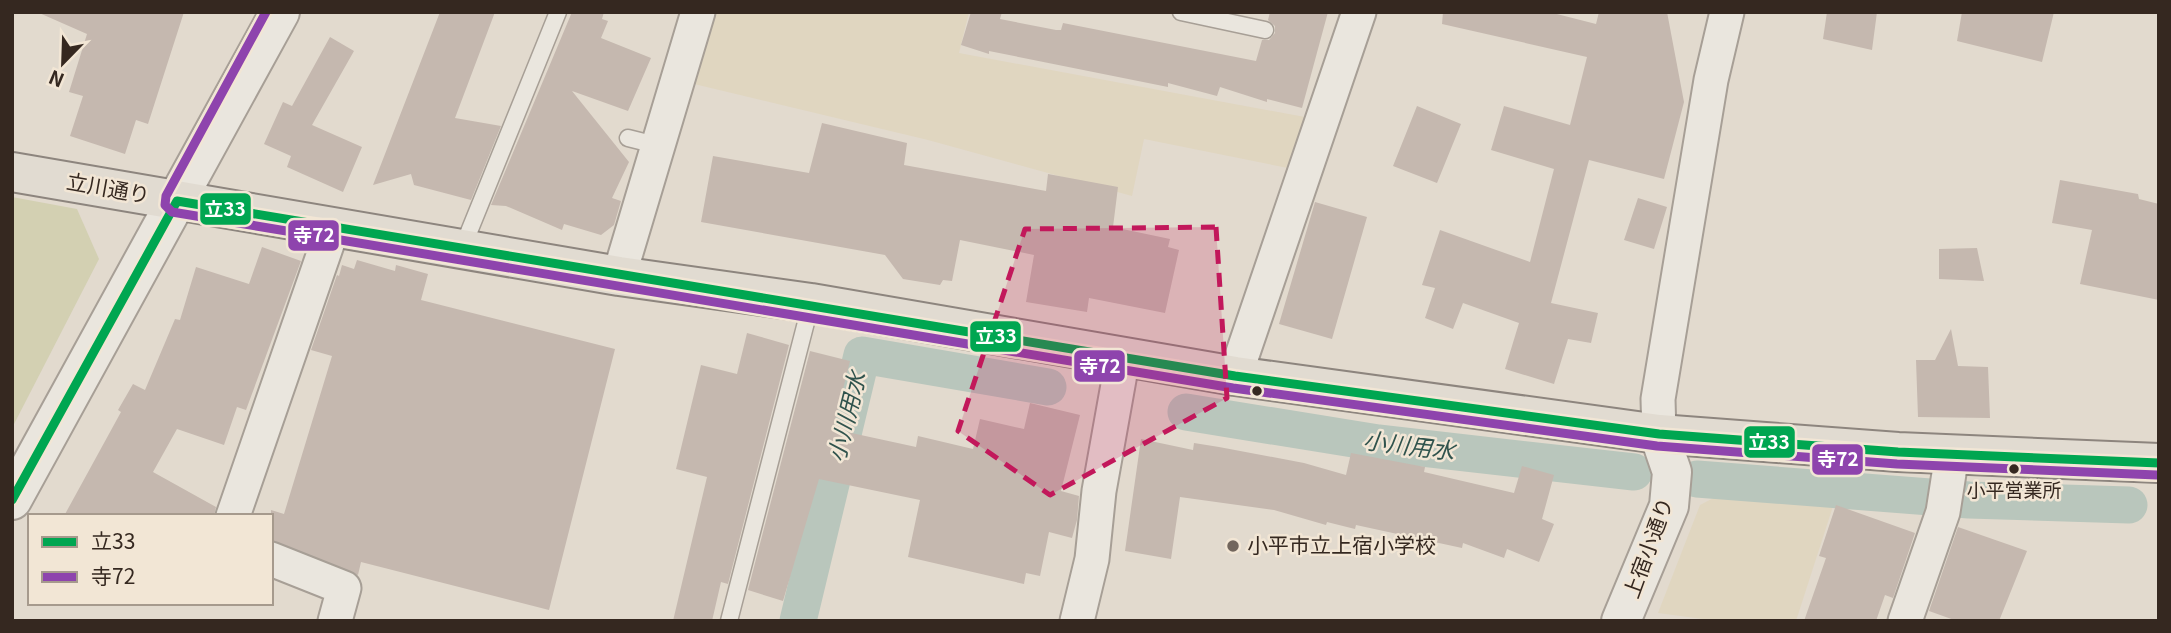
<svg xmlns="http://www.w3.org/2000/svg" width="2171" height="633" font-family="Georgia,'Noto Sans JP',serif">
  <style>
    .farmland { fill: #e0d6c0 }
    .green { fill: #d3d0b2 }
    .lines { fill: none; stroke-linecap: round; stroke-linejoin: round }
    .canal { stroke: #b9c6bc; stroke-width: 37 }
    .building { fill: #c5b8af }
    .service-casing { stroke: #a79f96; stroke-width: 19 }
    .minor-casing { stroke: #a79f96; stroke-width: 37 }
    .tertiary-casing { stroke: #a79f96; stroke-width: 42 }
    .primary-casing { stroke: #8d857e; stroke-width: 42 }
    .service { stroke: #eae6de; stroke-width: 16 }
    .minor { stroke: #eae6de; stroke-width: 33 }
    .tertiary { stroke: #eae6de; stroke-width: 38 }
    .primary { stroke: #e1dbd1; stroke-width: 38 }
    .bus-1-casing { stroke: #f2e6d5; stroke-width: 14 }
    .bus-2-casing { stroke: #f2e6d5; stroke-width: 14 }
    .bus-1 { stroke: #00a651; stroke-width: 9 }
    .bus-2 { stroke: #8e44ad; stroke-width: 9 }
    .marked { fill: #c2185b; fill-opacity: 0.2; stroke: #c2185b; stroke-width: 5; stroke-dasharray: 14 9; stroke-linejoin: round }
    .bus-dot { fill: #352820; stroke: #f2e6d5; stroke-width: 2.5 }
    .poi-dot { fill: #72665d; stroke: #f2e6d5; stroke-width: 2.5 }
    .labels { text-anchor: middle; stroke-width: 5; stroke-linejoin: round; paint-order: stroke }
    .bus-label { font-size: 19px; fill: #352820; stroke: #f2e6d5 }
    .street-label { font-size: 21px; fill: #352820; stroke: #f2e6d5 }
    .poi-label { font-size: 21px; fill: #352820; stroke: #f2e6d5; text-anchor: start }
    .water-label { font-size: 23px; font-style: italic; fill: #30534d; stroke: #f2e6d5 }
    .line-badge { stroke: #f2e6d5; stroke-width: 2.5 }
    .badge-label { font-size: 19px; text-anchor: middle; font-weight: bold; fill: #fff }
  </style>
  <rect width="100%" height="100%" fill="#e2dace"/>
  <path class="farmland" d="M712,12H969L959,53L1305,117L1288,168L1144,139L1132,196L928,140L690,83Z
    M1723,493L1836,497L1796,621H1718L1658,613L1700,505Z"/>
  <path class="green" d="M12,197L77,209L99,259L12,428Z"/>
  <g class="lines">
    <path class="canal" d="M1186,412L1378,443L1634,472
      M1697,479L1969,500L2129,505
      M798,621L862,355L1048,387"/>
  </g>
  <path class="building" d="M37,12H184L148,124L136,120L125,154L70,136L83,96L69,92L87,34Z
    M440,12H495L455,118L501,126L471,200L414,185L411,174L373,185Z
    M572,12H604L602,19L608,21L601,38L651,58L628,111L572,91L629,162L612,198L621,201L614,225L601,235L564,224L562,230L506,206L491,205Z
    M971,12H1002L1000,19L1056,30H1061L1063,23L1256,61L1262,40H1269L1275,33V26L1268,20L1270,12H1328L1302,108L1267,99V102L1220,87L1217,96L1168,83V87L989,51V54L961,45Z
    M1443,12H1549L1596,24L1599,12H1667L1684,102L1664,179L1589,160L1551,303L1598,313L1591,343L1568,339L1554,384L1505,369L1519,323L1463,303L1453,329L1425,318L1435,288L1422,285L1440,230L1530,262L1554,169L1491,150L1504,106L1570,125L1587,57L1442,24Z
    M1827,12H1877L1872,50L1823,39Z
    M1962,12H2054L2042,62L1957,41Z
    M330,37L354,51L312,125L362,147L343,192L287,167L291,156L264,144L283,102L292,106Z
    M1417,106L1461,124L1437,183L1393,166Z
    M822,123L907,143L904,165L1046,191L1048,174L1118,187L1113,227L1170,239L1168,247L1179,250L1165,313L1089,298L1087,312L1026,302L1034,255L960,240L952,281L943,280L940,285L903,279L885,255L701,222L713,156L809,173Z
    M2060,180L2138,194L2139,199L2159,204V300L2080,284L2092,230L2052,223Z
    M1638,198L1667,207L1654,249L1624,240Z
    M1315,202L1367,217L1332,339L1279,324Z
    M262,247L301,261L246,410L237,407L224,445L177,429L153,472L216,507L214,516H64L121,412L118,410L133,384L145,390L175,319L180,320L196,267L249,284Z
    M1977,248L1984,281L1939,279V249Z
    M357,260L395,271L396,265L428,274L421,300L615,349L549,610L361,562L358,575L271,540V510L284,514L332,356L311,350L337,275L339,276L342,265L354,269Z
    M1951,329L1958,366L1988,367L1990,418L1918,417L1916,360H1935Z
    M747,333L789,345L728,584L721,582L712,621H673L707,477L676,469L701,365L737,374Z
    M810,351L850,361L833,429L916,447L918,436L973,449L980,419L1024,429L1030,403L1080,415L1061,491L1079,496L1077,520L1072,538L1049,532L1040,576L1026,573L1024,584L908,557L920,500L819,479L783,601L748,590Z
    M1141,439L1193,450L1194,443L1219,447L1304,463L1346,475L1351,453L1425,467L1424,472L1514,493L1522,466L1554,475L1542,519L1554,524L1539,562L1507,549L1504,558L1463,543L1462,548L1356,525L1355,529L1327,522L1326,525L1274,510L1180,497L1171,559L1125,551Z
    M1836,505L1915,533L1893,598L1885,595L1876,621H1804L1826,558L1819,556Z
    M1958,527L2027,551L1999,621H1957L1929,611Z"/>
  <g class="lines">
    <defs>
      <path id="service" d="M1181,12L1265,30
        M628,138L656,145
        M462,249L558,12
        M729,621L811,303"/>
      <path id="minor" d="M619,276L698,12
        M1235,376L1359,12
        M1659,434L1658,399L1711,80L1727,12
        M233,516L333,227
        M271,559L344,588L335,621
        M1077,621L1092,559L1099,491L1123,357
        M1905,621L1943,512L1952,454"/>
      <path id="tertiary" d="M12,500L280,12
        M1621,621L1669,506L1672,472L1659,434"/>
      <path id="primary" d="M12,172L619,276L811,303L1235,376L1659,434L1898,452L2159,463"/>
    </defs>
    <use href="#service" class="service-casing"/>
    <use href="#minor" class="minor-casing"/>
    <use href="#tertiary" class="tertiary-casing"/>
    <use href="#primary" class="primary-casing"/>
    <use href="#service" class="service"/>
    <use href="#minor" class="minor"/>
    <use href="#tertiary" class="tertiary"/>
    <use href="#primary" class="primary"/>
    <defs>
      <path id="bus-1" d="M12,500L177,201L1235,376L1659,434L1898,452L2159,463"/>
      <path id="bus-2" d="M266,12L166,196L165,205L172,212L1233,388L1657,446L1897,464L2157,475"/>
    </defs>
    <use href="#bus-1" class="bus-1-casing"/>
    <use href="#bus-2" class="bus-2-casing"/>
    <use href="#bus-1" class="bus-1"/>
    <use href="#bus-2" class="bus-2"/>
  </g>
  <path class="marked" d="M1216,227L1227,398L1050,495L958,431L1025,229Z"/>
  <g class="bus-dot">
    <circle cx="1257" cy="391" r="6"/>
    <circle cx="2014" cy="469" r="6"/>
  </g>
  <circle class="poi-dot" cx="1233" cy="546" r="7"/>
  <g class="labels">
    <g class="bus-label">
      <text x="2014" y="497">小平営業所</text>
    </g>
    <g class="street-label">
      <text transform="translate(108 189) rotate(10)" y="7">立川通り</text>
      <text transform="translate(1649 548) rotate(-70)" y="7">上宿小通り</text>
    </g>
    <g class="poi-label">
      <text x="1247" y="553">小平市立上宿小学校</text>
    </g>
    <g class="water-label">
      <text transform="translate(847 417) rotate(-76)" y="8">小川用水</text>
      <text transform="translate(1409 446) rotate(7)" y="8">小川用水</text>
    </g>
  </g>
  <g class="line-badge">
    <rect x="199" y="192" width="53" height="34" rx="7" fill="#00a651"/>
    <rect x="287" y="219" width="53" height="33" rx="7" fill="#8e44ad"/>
    <rect x="969" y="320" width="53" height="33" rx="7" fill="#00a651"/>
    <rect x="1073" y="349" width="53" height="34" rx="7" fill="#8e44ad"/>
    <rect x="1743" y="425" width="53" height="34" rx="7" fill="#00a651"/>
    <rect x="1811" y="443" width="53" height="33" rx="7" fill="#8e44ad"/>
  </g>
  <g class="badge-label">
    <text x="225" y="216">立33</text>
    <text x="314" y="242">寺72</text>
    <text x="996" y="343">立33</text>
    <text x="1100" y="373">寺72</text>
    <text x="1769" y="449">立33</text>
    <text x="1838" y="466">寺72</text>
  </g>
  <rect width="2171" height="633" fill="none" stroke="#352820" stroke-width="28"/>
  <rect x="28" y="514" width="245" height="91" fill="#f2e6d5" stroke="#a69a8d" stroke-width="2"/>
  <rect x="42" y="537" width="35" height="10" fill="#00a651" stroke="#a69a8d" stroke-width="2"/>
  <text x="91" y="549" font-size="21" fill="#352820">立33</text>
  <rect x="42" y="572" width="35" height="10" fill="#8e44ad" stroke="#a69a8d" stroke-width="2"/>
  <text x="91" y="584" font-size="21" fill="#352820">寺72</text>
  <g transform="translate(63 63) rotate(203)" stroke="#f2e6d5" stroke-width="5" paint-order="stroke">
  <path d="M0-5L12 26L0 18L-12 26Z" fill="#352820"/>
  <text y="-10" font-size="19" font-weight="bold" text-anchor="middle" fill="#352820">N</text>
  </g>
</svg>
